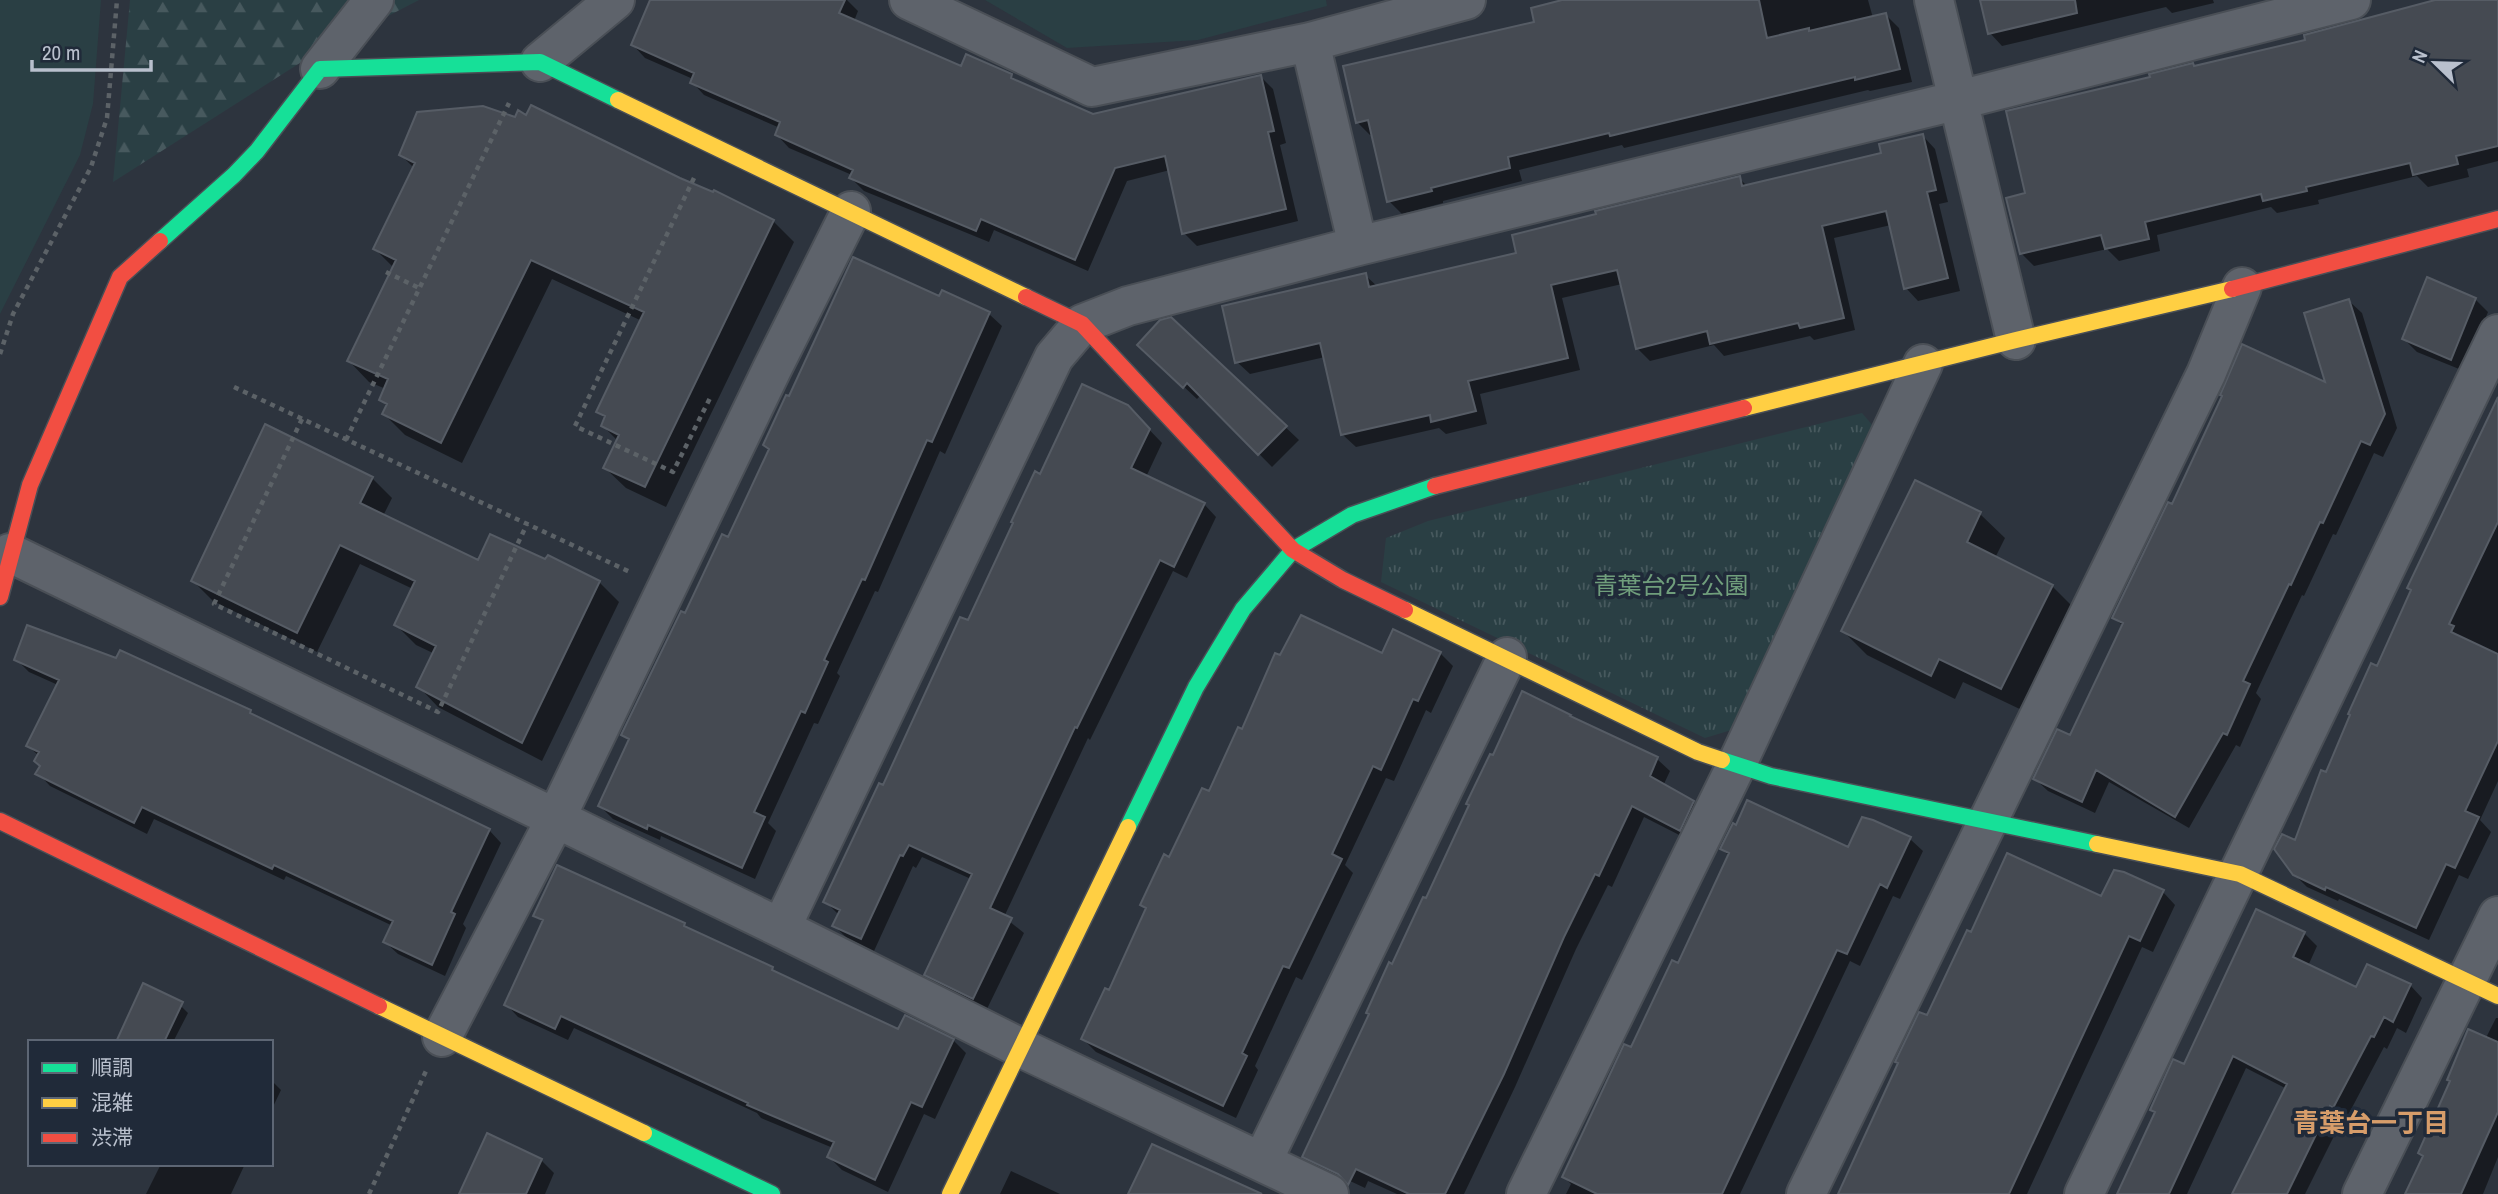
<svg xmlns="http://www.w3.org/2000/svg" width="2498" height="1194" font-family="'Archivo Narrow','Noto Sans JP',sans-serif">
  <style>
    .grass { fill: #2a3f44 }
    .forest { fill: url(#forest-firs) }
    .park { fill: url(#park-tufts) }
    .shadow { fill: #0007 }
    .building { fill: #454a52; stroke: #565c65; stroke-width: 2 }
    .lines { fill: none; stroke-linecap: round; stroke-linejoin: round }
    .street-casing { stroke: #4a4f56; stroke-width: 42 }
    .fast-casing { stroke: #4a4f56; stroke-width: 19 }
    .slow-casing { stroke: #4a4f56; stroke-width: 19 }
    .jam-casing { stroke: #4a4f56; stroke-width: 19 }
    .path { stroke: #5c6267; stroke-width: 4.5; stroke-dasharray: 5 5; stroke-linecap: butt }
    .street { stroke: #5e636b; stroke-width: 38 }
    .fast { stroke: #16e098; stroke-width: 16 }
    .slow { stroke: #ffcf43; stroke-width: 16 }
    .jam { stroke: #f24e42; stroke-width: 16 }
    .labels { text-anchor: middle; stroke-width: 7; stroke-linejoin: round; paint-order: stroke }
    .park-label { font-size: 24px; fill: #709e7c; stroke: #202a39 }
    .neighbourhood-label { font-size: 26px; font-weight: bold; fill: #d79d6a; stroke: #202a39 }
  </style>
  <defs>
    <pattern id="forest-firs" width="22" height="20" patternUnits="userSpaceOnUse" patternTransform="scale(1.75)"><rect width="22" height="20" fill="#2a3f44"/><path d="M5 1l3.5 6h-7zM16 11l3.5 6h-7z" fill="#47595e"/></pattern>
    <pattern id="park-tufts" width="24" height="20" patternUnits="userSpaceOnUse" patternTransform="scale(1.75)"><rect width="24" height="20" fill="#2a3f44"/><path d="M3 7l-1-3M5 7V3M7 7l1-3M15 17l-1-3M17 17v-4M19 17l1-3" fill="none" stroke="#47595e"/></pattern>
  </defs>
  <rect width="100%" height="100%" fill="#2d343e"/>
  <path class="grass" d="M0,0H101L93,104L80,155L0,314Z
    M985,0H1326L1327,6L1198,40L1067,48Z"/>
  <path class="forest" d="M130,0H419L311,56L113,182Z"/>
  <path class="park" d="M1862,413L1880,434L1738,728L1705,738L1381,582L1386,538L1428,521Z"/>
  <path class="shadow" d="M652,0H847L858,11L854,21L962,68L1011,76L1020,84L1093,116L1260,76L1273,89L1286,143L1280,145L1298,221L1197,246L1184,233L1170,170L1127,181L1088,271L994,230L989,242L864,191L851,178L852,175L789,148L777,135L780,128L704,95L692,82L693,79L645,58L633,45Z
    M1570,0H1868L1873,18L1886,15L1899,28L1912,82L1870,91L1868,90L1624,148L1622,145L1519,170L1522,181L1443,201V203L1402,214L1389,201L1373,134L1370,135L1357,122L1536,23Z
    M1982,0H2213L2214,3L2172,13L2166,7L2002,46L1990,33Z
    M2443,0H2498V161L2467,169L2469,177L2428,187L2417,176L2318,200L2319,204L2277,213L2271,207L2157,235L2160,251L2119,261L2107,249L2034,266L2021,253L2027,194L2195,68L2307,41Z
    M1923,136L1935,149L1948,202L1939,204L1960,291L1918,301L1906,288L1891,225L1834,238L1855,330L1814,340L1810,336L1724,356L1714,345L1650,361L1637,348L1622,284L1562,298L1580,370L1480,394L1487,424L1446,434L1439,428L1356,447L1343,435L1325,357L1250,374L1237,362L1365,275L1378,287L1518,254L1739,178L1747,186L1883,154Z
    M401,155L679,180L773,221L794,242L666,507L626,488L605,468L618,441L603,426L606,419L598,411L642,321L552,279L462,463L405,435L384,414L388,407L381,400L386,389L369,382L349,361L394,268L375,249L414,168Z
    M943,292L989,314L1002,326L945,454L940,451L878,592L875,591L837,673L840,676L818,724L814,723L768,823L776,831L755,879L661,836L660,840L613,819L600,806L630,741L623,734L729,540L770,451L765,445L790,398L940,299Z
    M2475,299L2488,312L2464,371L2417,352L2404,339Z
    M2349,301L2362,313L2397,428L2383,457L2374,453L2336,535L2333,534L2304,596L2302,595L2256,693L2261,699L2240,747L2236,745L2189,828L2109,782L2095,813L2048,791L2035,779L2071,737L2123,626L2114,618L2173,507L2328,385Z
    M1171,319L1299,440L1272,467L1201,395L1197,399L1152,357Z
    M2498,409V781L2480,820L2491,832L2468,879L2459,875L2429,940L2339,899L2338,901L2307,887L2294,874L2296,842Z
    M1140,420L1162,443L1146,477L1204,504L1216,517L1187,578L1173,571L1090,740L1088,738L1004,917L1024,933L986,1011L939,988L926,975L971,879L922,857L916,868L913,866L874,951L847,938L834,926L839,915L826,902L1041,476Z
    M372,478L392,498L383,516L479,562L599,582L619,602L542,761L438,707L419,687L435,654L416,645L396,625L413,589L360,564L317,652L213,601L193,581Z
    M1916,482L1980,514L2005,538L1995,558L2052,586L2076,610L2026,712L1963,682L1955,699L1867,655L1843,631Z
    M1440,653L1453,666L1431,713L1426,710L1394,781L1386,778L1345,865L1353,873L1302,980L1296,977L1255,1066L1258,1070L1236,1118L1096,1052L1083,1039L1109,992L1147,910L1142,905L1210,794L1243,731L1383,655Z
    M16,659L250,711L257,718L489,830L501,843L463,924L466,928L445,976L398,954L385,942L393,926L286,876L284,880L154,819L147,834L50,786L38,773L42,766L39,756L28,746L58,685L29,672Z
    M1574,720L1657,759L1670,771L1663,786L1693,802L1706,815L1693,842L1644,817L1612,887L1608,885L1576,949L1515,1087L1464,1194H1397L1368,1181L1365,1188L1318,1166L1306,1154L1494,757Z
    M1910,839L1923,851L1900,899L1893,896L1860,966L1850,961L1740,1194H1566L1571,1184L1564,1177L1679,965L1730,857L1722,849H1849Z
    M2163,892L2175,905L2153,952L2142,947L2027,1194H1839L1972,934L2102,899Z
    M535,915L684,924L691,932L772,969L778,975L899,1031L953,1040L966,1053L935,1119L924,1114L888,1192L842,1170L829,1157L833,1148L761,1118L757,1113L574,1028L568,1040L518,1017L506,1004L544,923Z
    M2304,933L2317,946L2308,966L2357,990L2410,985L2422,998L2406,1033L2397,1028L2387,1049L2384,1047L2346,1119L2343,1118L2305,1194H2234L2287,1089L2246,1068L2187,1194H2121L2157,1114L2152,1109L2184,1066Z
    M175,1000L188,1013L173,1042H126Z
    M2496,1018H2498V1157L2483,1194H2407Z
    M271,1080L281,1090L271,1111Z
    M487,1135L541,1160L554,1173L545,1194H461Z
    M161,1164H245L231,1194H146Z
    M1011,1171L1060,1194H1000Z"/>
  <path class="building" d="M650,0H845L839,13L961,66L966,54L1012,74L1011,78L1093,114L1261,75L1274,131L1268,132L1286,209L1182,234L1165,156L1115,168L1075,260L981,219L976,231L849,178L853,170L775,135L780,122L690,83L694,73L631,45Z
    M1562,0H1759L1767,38L1809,28V31L1886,13L1900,69L1855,80V77L1610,136L1609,133L1508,157L1510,168L1431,188L1432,191L1387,202L1368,120L1356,123L1343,66L1534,22L1531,8Z
    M1980,0H2075L2077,13L1988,34Z
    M2435,0H2498V146L2456,156L2458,164L2413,175L2410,163L2306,187L2307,191L2263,201L2261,194L2145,222L2149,239L2105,249L2101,235L2020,254L2006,198L2025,193L2006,111L2150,77L2149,74L2193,63L2194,66L2305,40L2304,35Z
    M531,105L680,178L713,192L714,190L774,220L645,487L603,468L619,435L601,426L605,416L596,412L644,312L531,260L441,443L382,414L387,404L379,400L388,379L347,361L396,260L373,249L415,163L399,155L417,112L483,106L515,117L518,110L526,115Z
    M1923,134L1936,190L1927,192L1948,278L1904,289L1886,211L1822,226L1844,318L1800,328L1798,323L1710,344L1707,331L1636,349L1617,270L1551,285L1568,358L1468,381L1476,411L1431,422L1430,415L1341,435L1320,343L1235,363L1222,306L1366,273L1369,287L1516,253L1512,235L1596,214L1595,211L1740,176L1742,186L1881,153L1879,144Z
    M853,257L939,296L942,290L990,312L932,442L927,440L865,580L862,579L824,660L828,662L805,713L801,711L754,812L765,817L742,868L648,825L647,829L598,806L629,739L621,735L681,611L685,613L722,534L728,537L769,449L763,445L786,395L789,396Z
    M2427,277L2476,298L2451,360L2402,339Z
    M2349,299L2385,414L2370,445L2361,441L2323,523L2320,522L2291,585L2289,584L2243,681L2250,684L2227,735L2223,733L2175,817L2096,770L2082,802L2033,779L2057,729L2070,735L2123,623L2112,618L2168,502L2172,504L2222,396L2220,395L2242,344L2325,382L2304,313Z
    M1171,317L1287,426L1258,455L1187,383L1183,388L1137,345L1160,320Z
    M1082,384L1128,405L1150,429L1131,468L1205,503L1174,567L1160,560L1077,728L1075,727L990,908L1012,918L973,999L924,975L972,874L909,845L903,856L900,855L861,939L832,926L840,910L823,902L879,783L883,785L960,617L968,620L1013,523L1011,522L1035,471L1040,474Z
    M2498,397V522L2449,624L2454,626L2451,632L2498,654V741L2465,811L2479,817L2455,868L2446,864L2416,928L2326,887L2325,890L2293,875L2274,849L2282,834L2295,840L2321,770L2326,772L2350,715L2348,714L2371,663L2377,666L2411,590L2407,588Z
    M265,424L373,477L360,503L478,560L490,534L545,559L548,555L600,581L522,743L416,687L436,646L394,625L415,581L340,545L297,633L191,581Z
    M1915,480L1981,512L1967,542L2053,585L2001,689L1939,659L1931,676L1841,631Z
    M1301,615L1382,653L1393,629L1441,652L1418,701L1413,699L1381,770L1373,766L1332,854L1342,859L1289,968L1283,966L1242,1053L1247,1056L1223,1106L1081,1039L1105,988L1109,990L1146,908L1140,905L1164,854L1169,857L1202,788L1209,791L1238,727L1242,729L1275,653L1280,655Z
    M27,625L116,658L120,650L251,710L250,713L490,829L451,912L455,914L432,965L383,942L393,921L274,865L272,869L142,807L134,823L35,774L40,766L34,761L39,752L26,746L59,680L14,660Z
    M1522,691L1571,715L1570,716L1658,757L1650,776L1694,801L1680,831L1632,806L1599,876L1595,874L1564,937L1504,1074L1445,1194H1409L1356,1169L1348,1185L1338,1174L1302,1157L1369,1014L1366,1013L1389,962L1392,964L1423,897L1426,898L1469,805L1466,804L1490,754L1493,755Z
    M1747,800L1848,847L1862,817L1873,820L1911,837L1887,888L1880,884L1847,954L1837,950L1722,1194H1597L1562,1177L1624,1044L1631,1047L1672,960L1678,963L1729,853L1720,849L1733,823L1736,825Z
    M2007,853L2101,896L2114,870L2124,872L2164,890L2140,941L2129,936L2009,1194H1838L1898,1063L1895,1062L1919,1012L1927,1015L1967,930L1971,932Z
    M557,865L685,923L684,926L773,967L772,970L898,1029L905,1015L954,1039L922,1107L911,1102L875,1180L827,1157L834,1142L747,1105L748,1103L561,1016L555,1029L504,1005L543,920L533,916Z
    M2256,909L2305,932L2293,957L2356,987L2367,964L2411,984L2393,1022L2384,1017L2374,1037L2371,1036L2333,1108L2330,1106L2287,1194H2232L2287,1084L2233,1056L2169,1194H2117L2155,1112L2150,1110L2173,1059L2184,1064Z
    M143,983L183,1002L164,1042H116Z
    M2468,1029L2498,1042V1112L2461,1194H2405L2423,1156L2418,1153L2450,1081L2447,1080Z
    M487,1133L542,1159L526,1194H459Z
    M1152,1144L1262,1194H1128Z"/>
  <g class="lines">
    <defs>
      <path id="street" d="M909,0L1092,87L1310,42L1466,0
        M1934,0L2016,340
        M1310,42L1358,246
        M540,62L615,0
        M320,69L374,0
        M10,553L781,928L1021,1048L1329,1194
        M781,928L1054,357L1082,324L1128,306L1358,246L1959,100L2351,0
        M442,1037L555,820L772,369L851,211
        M1262,1162L1507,657
        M1526,1194L1736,766L1923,364
        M1806,1194L2206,374L2242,287
        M2084,1194L2498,334
        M2362,1194L2498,916"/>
      <path id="fast" d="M160,241L234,175L257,151L320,69L540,62L618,100
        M1722,760L1771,776L2097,844
        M1128,827L1196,687L1243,609L1293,550L1352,515L1435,486
        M644,1133L772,1194"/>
      <path id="slow" d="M618,100L1026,297
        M1744,408L2016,340L2232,289
        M1405,610L1698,752L1722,760
        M2097,844L2240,874L2498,996
        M379,1006L644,1133
        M950,1194L1128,827"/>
      <path id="jam" d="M2232,289L2498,219
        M1026,297L1082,324L1293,550L1343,580L1405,610
        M1435,486L1744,408
        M0,597L30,485L120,277L160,241
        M0,821L379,1006"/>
    </defs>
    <use href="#street" class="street-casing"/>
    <use href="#fast" class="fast-casing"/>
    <use href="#slow" class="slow-casing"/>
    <use href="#jam" class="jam-casing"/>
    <path class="path" d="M694,178L575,426L673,472L710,398
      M386,272L419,288
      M0,354L13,314L91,167L107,118L117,0
      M234,387L630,572
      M302,419L214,604L438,712L527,524
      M346,440L509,103
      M369,1194L426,1071"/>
    <use href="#street" class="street"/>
    <use href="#fast" class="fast"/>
    <use href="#slow" class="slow"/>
    <use href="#jam" class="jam"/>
  </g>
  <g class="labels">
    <g class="park-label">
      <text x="1671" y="594">青葉台2号公園</text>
    </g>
    <g class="neighbourhood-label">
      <text x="2371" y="1132">青葉台一丁目</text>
    </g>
  </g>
  <rect x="28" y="1040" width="245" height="126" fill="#202a39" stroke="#5d6674" stroke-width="2"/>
  <rect x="42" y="1063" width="35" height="10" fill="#16e098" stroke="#5d6674" stroke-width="2"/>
  <text x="91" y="1075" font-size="21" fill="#b9c0cd">順調</text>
  <rect x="42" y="1098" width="35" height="10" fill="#ffcf43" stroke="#5d6674" stroke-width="2"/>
  <text x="91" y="1110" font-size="21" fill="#b9c0cd">混雑</text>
  <rect x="42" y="1133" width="35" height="10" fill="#f24e42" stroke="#5d6674" stroke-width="2"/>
  <text x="91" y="1145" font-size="21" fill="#b9c0cd">渋滞</text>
  <g transform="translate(2435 63) rotate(293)" stroke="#202a39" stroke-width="5" paint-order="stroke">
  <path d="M0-5L12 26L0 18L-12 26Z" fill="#b9c0cd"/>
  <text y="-10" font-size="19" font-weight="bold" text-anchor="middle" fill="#b9c0cd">N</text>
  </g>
  <path d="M32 60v10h119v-10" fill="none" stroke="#b9c0cd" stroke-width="3.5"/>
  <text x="42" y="60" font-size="21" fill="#b9c0cd" stroke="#202a39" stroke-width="5" paint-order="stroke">20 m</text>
</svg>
